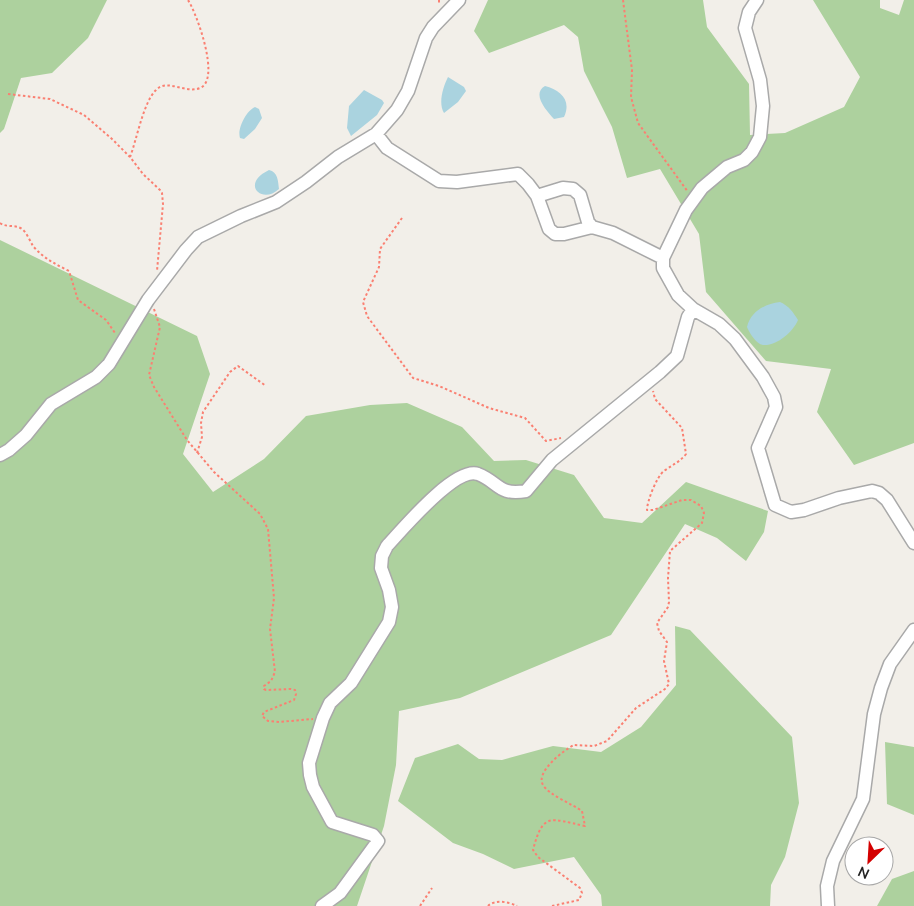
<svg xmlns="http://www.w3.org/2000/svg" width="914" height="906" font-family="Mulish,sans-serif">
  <style>
    .forest { fill: #add19e }
    .water { fill: #aad3df }
    .lines { fill: none; stroke-linecap: round; stroke-linejoin: round }
    .minor-casing { stroke: #a9a9a9; stroke-width: 15 }
    .path { stroke: #fa8072; stroke-width: 2; stroke-dasharray: 2.5 2.5; stroke-linecap: butt }
    .minor { stroke: #fff; stroke-width: 12 }
  </style>
  <rect width="100%" height="100%" fill="#f2efe9"/>
  <path class="forest" d="M0,0H107L88,38L52,73L21,78L4,129L0,133Z
    M488,0H703L707,27L749,84L750,135L785,133L844,107L860,77L813,0H880V8L899,15L904,0H914V443L854,465L817,412L831,369L766,361L706,292L699,234L660,169L627,178L612,127L584,71L578,37L564,25L489,53L474,31Z
    M0,240L197,336L210,374L183,454L213,492L264,459L306,416L370,405L407,403L462,427L494,461L526,460L574,475L604,518L642,523L686,482L768,511L764,532L746,561L717,538L685,524L611,635L460,698L399,711L396,765L384,826L357,906H0Z
    M675,626L690,630L792,737L799,803L785,857L771,885L770,906H602L601,895L574,857L514,869L483,854L453,843L398,801L415,758L458,744L479,759L502,760L553,746L601,752L641,727L676,685Z
    M885,742L914,747V815L887,804Z
    M914,871V906H877L892,879Z"/>
  <path class="water" d="M448,77L464,87L466,91L458,102L444,113C438,103 443,87 448,77Z
    M545,86C560,90 572,100 564,117L554,119C547,111 531,94 545,86Z
    M364,90L382,100L384,103L377,115L351,136L347,128L349,106Z
    M255,107L259,109L262,118L255,129L244,139L240,138C237,129 246,111 255,107Z
    M269,170C278,172 278,181 279,189C262,205 240,184 269,170Z
    M780,302C789,306 793,312 798,320C793,332 777,346 763,345C756,344 749,332 747,327C751,311 765,304 780,302Z"/>
  <g class="lines">
    <defs>
      <path id="minor" d="M757,0L749,12L745,28L760,80L763,106L760,137L752,152L744,160L727,167L702,188L686,210L663,258V268L678,295L693,309L719,324L735,339L763,377L774,397L776,407L758,448L775,505L791,512L804,510L839,498L872,491L879,493L887,500L914,543
        M376,134L387,148L439,181L457,182L518,174L528,184L537,196L563,188L573,189L580,195L588,222L592,227L613,233L663,258
        M537,196L549,229L555,234H564L592,227
        M0,455L9,450L26,435L51,404L96,377L109,364L148,300L186,250L198,237L241,216L276,202L306,182L338,157L376,134L397,110L408,91L426,38L433,27L459,0
        M322,906L340,893L378,841L373,835L332,822L313,787L310,775L309,763L323,718L330,703L351,683L389,622L392,607L389,590L381,568L382,556L387,546C402,530 455,466 478,474C499,482 498,496 526,491L552,460L660,372L677,356L688,317L693,309
        M828,906L827,886L833,861L863,799L874,714L881,688L890,664L914,630"/>
    </defs>
    <use href="#minor" class="minor-casing"/>
    <path class="path" d="M439,0V5
      M623,0L632,70L631,97L638,123L688,192
      M8,94L50,99L84,115L112,139L130,157L143,174L160,190L162,193L163,204L157,271
      M130,157C137,139 143,103 156,90C167,78 185,94 200,88C221,80 197,14 188,0
      M402,218L380,249L379,267L363,302L367,316L413,378L439,386L489,408L525,418L546,441L561,438
      M0,223C7,228 15,224 22,229C27,233 30,241 33,246C43,258 55,264 69,271L78,300L106,320L115,333
      M154,309L160,327L149,375L154,387L187,440L214,472L260,514L268,529L274,598L270,629L275,672L271,681L264,686V689L266,690L291,689L295,690L296,694L294,700L264,712L262,716L268,721L279,722L313,719
      M197,453L202,437L201,423L203,412L230,372L238,366L266,386
      M420,906L432,888
      M488,906C495,899 509,902 517,906
      M552,906L579,900L582,893L580,888L538,857L533,850C543,811 551,819 585,826L582,811C572,804 549,795 543,785C535,772 564,750 574,745L594,746L607,741L636,708L665,689L669,684L664,661L667,642L659,631L657,623L668,607L669,602L668,578L670,551L702,523L704,513L701,506L691,500H682L653,510H647C647,501 657,476 664,471C672,465 680,462 686,454L682,428L655,399L653,391"/>
    <use href="#minor" class="minor"/>
  </g>
  <g transform="translate(869 861) rotate(205)"><circle r="24" fill="#ffffff" stroke="#a7a7a7"/>
  <path d="M0-4L9 19L0 12L-9 19Z" fill="#d40000"/>
  <text y="-8" font-size="14" font-weight="bold" text-anchor="middle" fill="#222222">N</text>
  </g>
</svg>
